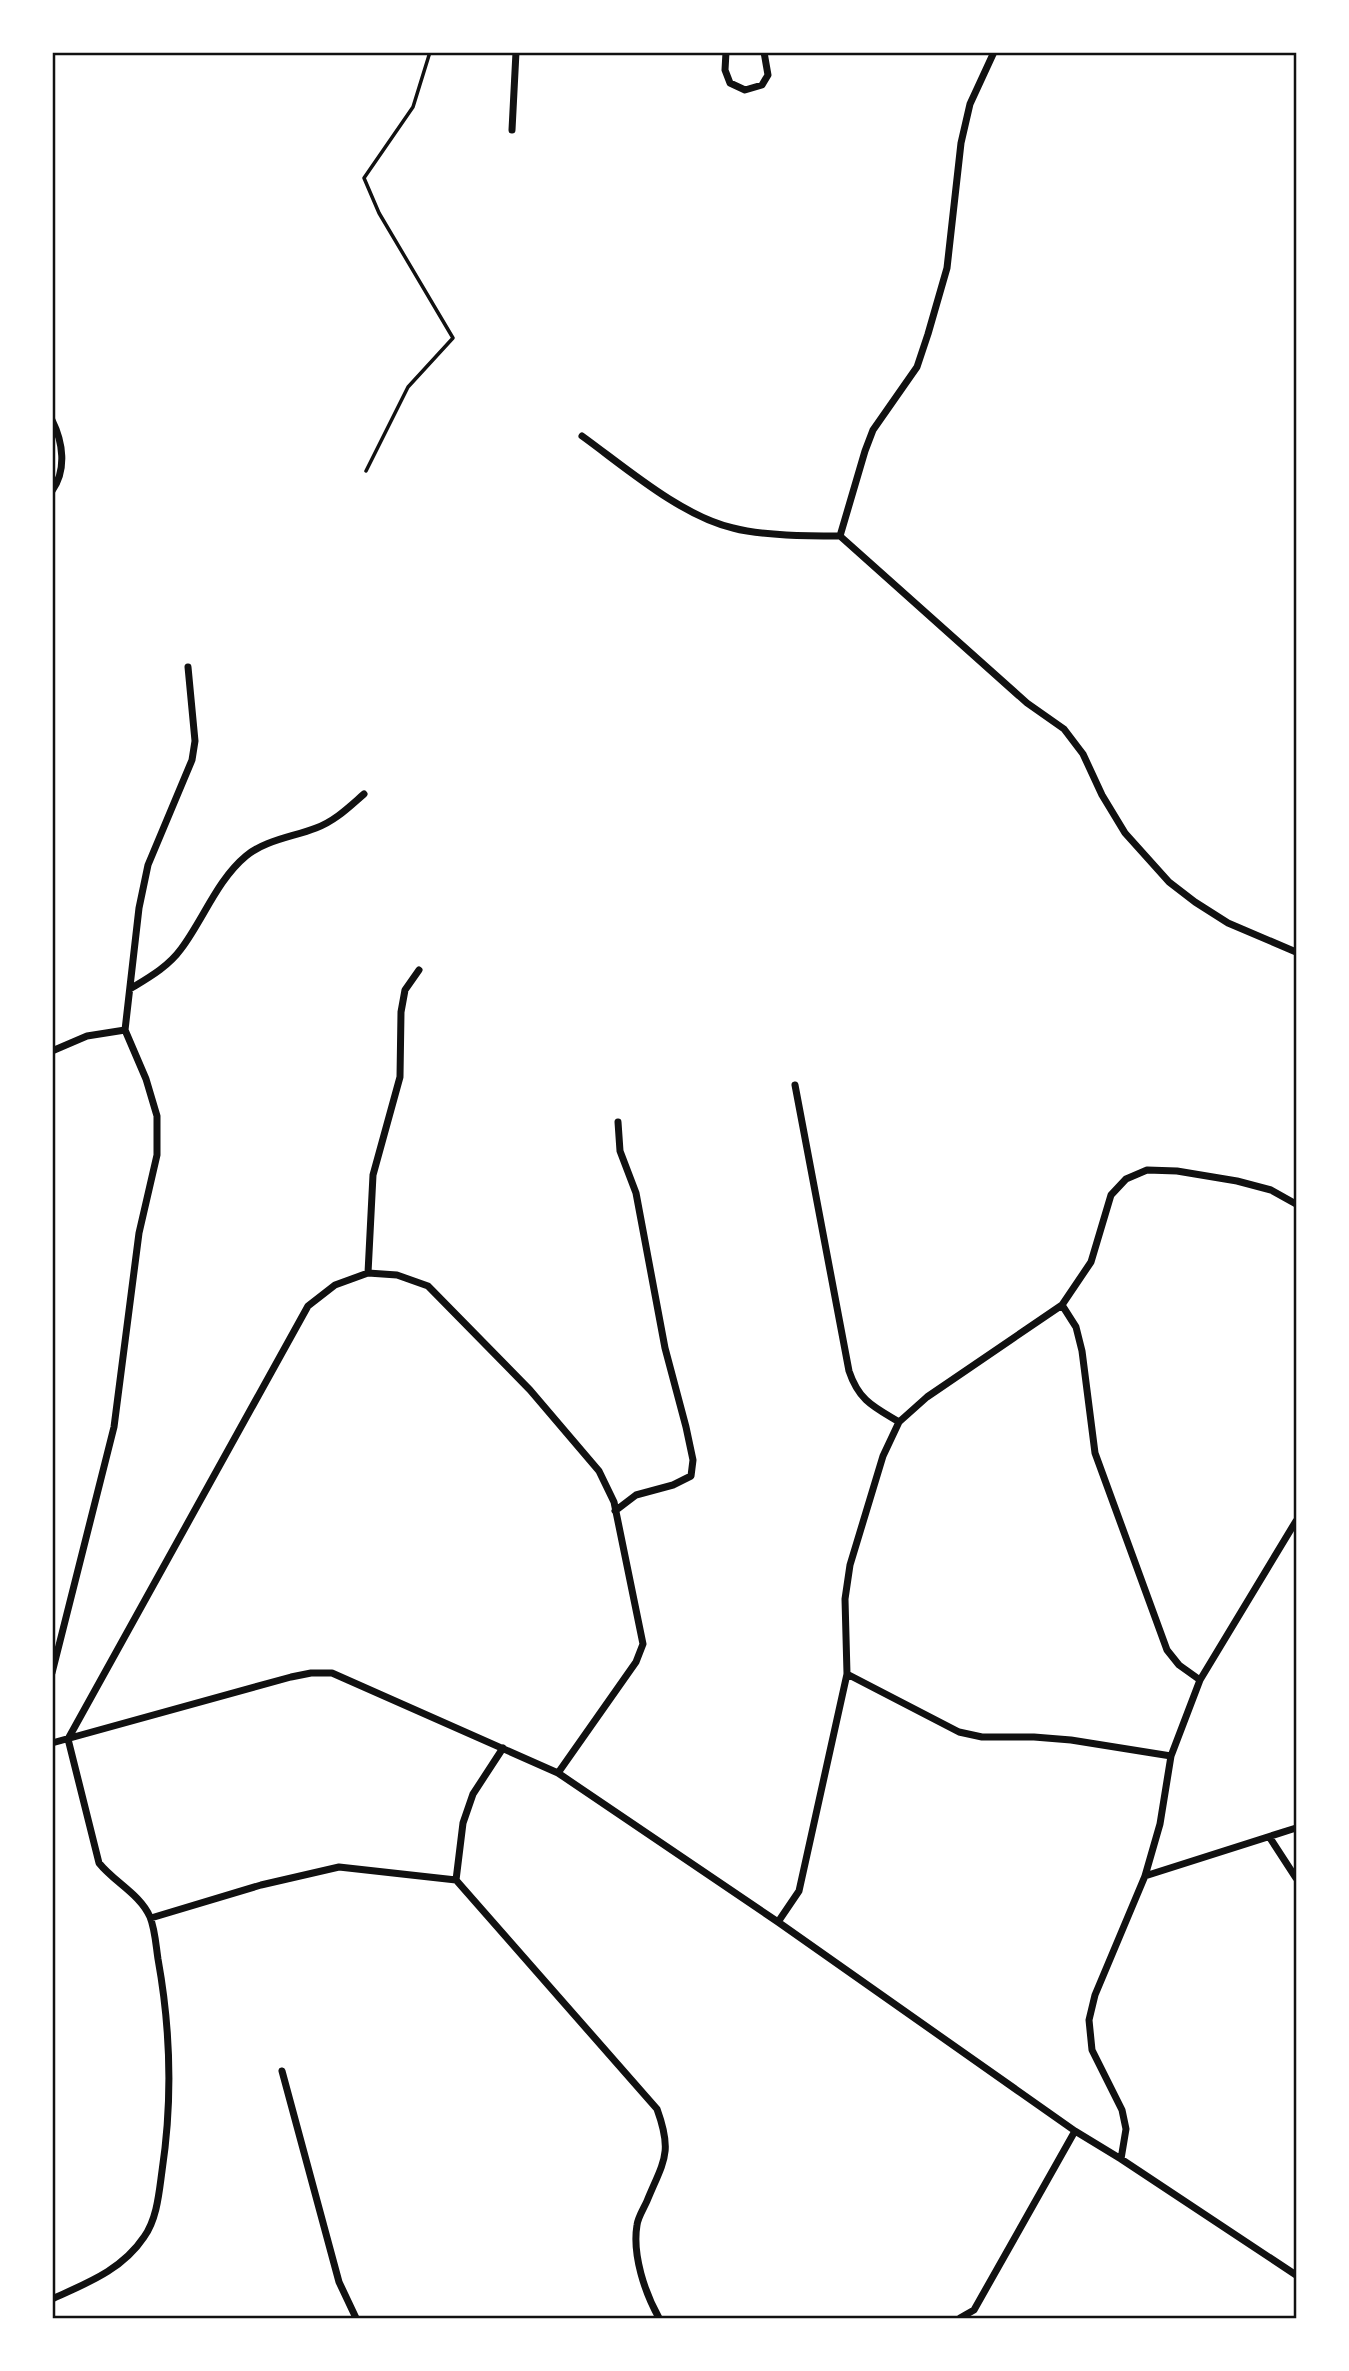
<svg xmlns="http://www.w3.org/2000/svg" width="1349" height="2371" font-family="Karla,sans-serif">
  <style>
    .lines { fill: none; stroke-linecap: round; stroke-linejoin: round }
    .path { stroke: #111; stroke-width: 3.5 }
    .minor { stroke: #111; stroke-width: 7 }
    .neatline { fill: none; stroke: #111; stroke-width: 2.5 }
  </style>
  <rect width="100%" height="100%" fill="#fff"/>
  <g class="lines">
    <path class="path" d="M366,471L408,387L453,338L379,213L364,178L413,107L430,52"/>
    <path class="minor" d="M726,52L725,70L730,83L745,90L762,85L768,75L764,52
      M512,130L516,52
      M52,420C63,442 67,470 52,491
      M582,436C625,467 681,516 733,528C763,536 809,536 840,536
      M840,536L1027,703L1064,729L1083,754L1102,795L1125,833L1169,882L1195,902L1228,923L1296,952
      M840,536L865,451L873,430L917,367L928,334L947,268L961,143L970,104L994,52
      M130,989C148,978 168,967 181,949C203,920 217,880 246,856C265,840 293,837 316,828C335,821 349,807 364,794
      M52,1051L87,1036L125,1030
      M795,1085L849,1371C859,1401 874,1407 899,1422
      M368,1273L373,1175L400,1077L401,1012L405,990L419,970
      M1062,1305L1076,1327L1082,1351L1095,1453L1167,1650L1179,1665L1200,1680
      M615,1511L636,1495L673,1485L691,1476L693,1460L686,1427L665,1348L636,1193L620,1151L618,1122
      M52,1673L114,1427L139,1233L157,1155V1116L146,1079L125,1030L139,908L148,865L192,760L195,741L188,667
      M847,1674L959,1732L982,1737H1034L1071,1740L1171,1756
      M52,1743L291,1677L311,1673H332L558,1773L778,1922L1075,2131L1121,2159L1296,2275
      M503,1748L473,1794L463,1823L456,1880L657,2109C673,2153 664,2160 647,2201C644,2208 638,2217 637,2225C632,2255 645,2293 659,2318
      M1270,1838L1296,1878
      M1145,1876L1296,1828
      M151,1918L261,1885L339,1867L456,1880
      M778,1922L799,1891L847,1674L845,1599L850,1565L883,1456L899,1422L927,1397L1062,1305L1091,1262L1111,1195L1126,1179L1147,1170L1177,1171L1237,1181L1271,1190L1296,1204
      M282,2071L339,2282L356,2318
      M1121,2159L1126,2129L1122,2110L1092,2050L1089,2020L1095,1995L1145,1876L1160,1824L1171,1756L1200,1680L1296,1521
      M52,2299C87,2283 122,2270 144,2237C157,2219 159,2193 162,2171C173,2098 171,2031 158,1959C156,1946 155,1929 150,1917C140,1894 114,1882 99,1863L68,1739L308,1306L335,1285L368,1273L397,1275L428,1286L530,1390L599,1471L614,1502L643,1644L636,1662L558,1773
      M960,2318L974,2310L1075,2131"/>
  </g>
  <rect width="1349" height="2371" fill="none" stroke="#ffffff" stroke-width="108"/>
  <rect x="54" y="54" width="1241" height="2263" class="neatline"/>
</svg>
